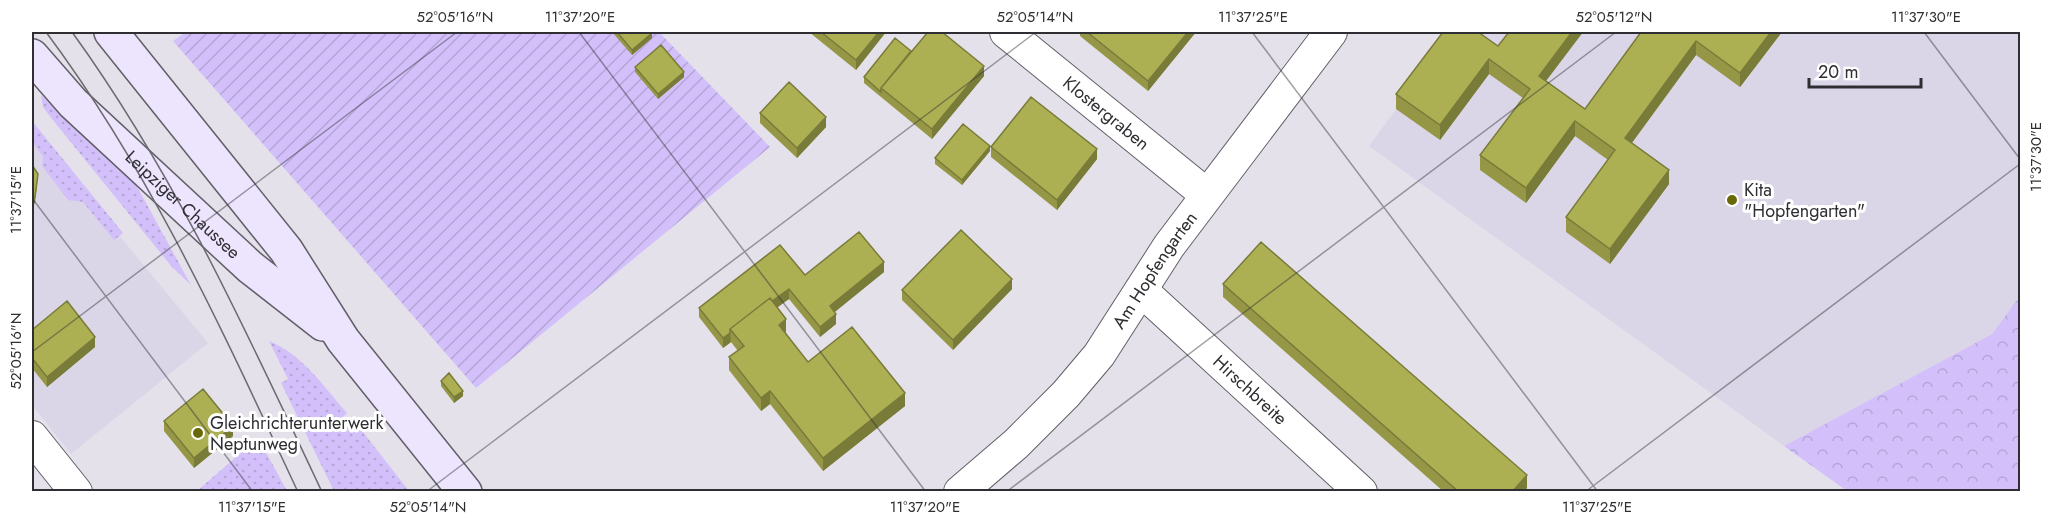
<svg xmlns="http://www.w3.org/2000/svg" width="2052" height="523" font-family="Jost,sans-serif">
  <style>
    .built { fill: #dbd6e7 }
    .grass { fill: url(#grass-dots) }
    .park { fill: url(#park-crowns) }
    .garden { fill: url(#garden-furrows) }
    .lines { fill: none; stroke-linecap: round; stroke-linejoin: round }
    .street-casing { stroke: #615f67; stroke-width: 34 }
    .secondary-casing { stroke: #615f67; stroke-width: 36 }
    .street { stroke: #fff; stroke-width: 32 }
    .secondary { stroke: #ede4fe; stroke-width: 33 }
    .tram { stroke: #6c6a70; stroke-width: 1.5 }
    .wall { fill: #959747 }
    .shaded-wall { fill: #797b39 }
    .building { fill: #adb052; stroke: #797b39; stroke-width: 1.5 }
    .ticks { fill: none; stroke: #2f2e32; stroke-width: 1.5; stroke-opacity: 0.45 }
    .poi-dot { fill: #686906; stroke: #fff; stroke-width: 2 }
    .labels { text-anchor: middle; stroke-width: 6; stroke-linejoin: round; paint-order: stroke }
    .street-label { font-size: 18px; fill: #2f2e32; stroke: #fff }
    .poi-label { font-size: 18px; fill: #2f2e32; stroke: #fff; text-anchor: start }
    .neatline { fill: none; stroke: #2f2e32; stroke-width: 2 }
    .ticks-label { font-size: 15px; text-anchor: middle; fill: #2f2e32 }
  </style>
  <defs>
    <pattern id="grass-dots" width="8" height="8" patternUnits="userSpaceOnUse" patternTransform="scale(1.5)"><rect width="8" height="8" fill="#d3c0fa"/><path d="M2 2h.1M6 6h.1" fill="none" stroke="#b5a5d7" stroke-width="1.8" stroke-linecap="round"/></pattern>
    <pattern id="park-crowns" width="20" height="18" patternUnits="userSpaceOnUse" patternTransform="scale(1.5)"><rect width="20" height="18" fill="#d3c0fa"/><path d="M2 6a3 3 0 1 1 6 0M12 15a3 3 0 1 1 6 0" fill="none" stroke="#b5a5d7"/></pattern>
    <pattern id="garden-furrows" width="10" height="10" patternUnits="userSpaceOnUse" patternTransform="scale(1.5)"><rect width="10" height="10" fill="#d3c0fa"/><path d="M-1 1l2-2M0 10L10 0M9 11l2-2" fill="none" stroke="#b5a5d7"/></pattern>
  </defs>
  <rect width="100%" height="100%" fill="#e4e1eb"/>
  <path class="built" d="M1453,32H2020V296L1992,334L1784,446L1369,146Z
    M32,130L208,343L71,454L32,405Z"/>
  <path class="grass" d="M41,95L134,181L191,285L172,267L52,119L43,107Z
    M32,121L123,233L114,240L83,202L68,200L42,166L43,157L32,142Z
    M269,341C302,354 324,387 347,413L343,417L354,431L359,427L409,491H334L281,383L288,379Z
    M258,438L287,491H197Z"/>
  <path class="park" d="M2020,296V491H1847L1784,446L1992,334Z"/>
  <path class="garden" d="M186,32H659L770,147L476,388L173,41Z"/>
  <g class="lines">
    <defs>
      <g id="street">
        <path id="s1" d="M1006,32L1207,195"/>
        <path id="s2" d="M1141,290L1361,492"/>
        <path d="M32,437L76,492"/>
        <path id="s3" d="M960,492L1016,444L1066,394L1099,355L1169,246L1331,32"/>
      </g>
      <g id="secondary">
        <path d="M111,32L286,250L343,340L465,492"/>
        <path id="s4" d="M32,56L73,103L250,267L323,324"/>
      </g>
    </defs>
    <use href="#street" class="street-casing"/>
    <use href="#secondary" class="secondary-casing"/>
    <use href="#street" class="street"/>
    <use href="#secondary" class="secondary"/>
    <path class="tram" d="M46,32C152,174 223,332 298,492
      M72,32C175,174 247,333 322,492"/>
  </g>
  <path class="wall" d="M612,32H651L652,38L632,55Z
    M809,32H886L856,70Z
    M1080,32H1196L1148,91L1080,36Z
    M1583,32L1546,81L1585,109L1641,32H1782L1740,87L1696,55L1632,143L1669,184L1610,264L1566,232V217L1608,160L1575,136L1526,203L1480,170V155L1523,98L1489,74L1440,140L1396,109V94L1498,46Z
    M911,51L984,76L932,139L864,83V77Z
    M635,67L684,77L658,99L635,72Z
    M760,113L826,127L797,158L760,123Z
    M991,147L1097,159L1057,210L991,157Z
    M990,151L962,185L935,164V158Z
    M884,272L834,312L836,324L820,337L789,299L777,307L786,332L785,333L808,362L905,406L823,471L770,404L761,411L729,370V357L738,351L731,342L723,348L699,317V308L805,275Z
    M1223,284L1527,488L1523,492H1444L1223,297Z
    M1012,289L953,350L902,300V290Z
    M32,330L95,347L47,387L32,368Z
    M441,381L463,396L454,403L441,386Z
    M164,421L233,436L194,468L164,431Z"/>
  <path class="shaded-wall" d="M879,32H886L856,70V60Z
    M1188,32H1196L1148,91V81Z
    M1572,32H1583L1539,90V76Z
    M1771,32H1782L1740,87V73Z
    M652,33V38L632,55V50Z
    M1696,41V55L1625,152V138Z
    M1489,59V74L1440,140V125Z
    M984,66V76L932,139V129Z
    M684,72V77L658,99V94Z
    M826,117V127L797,158V148Z
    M1575,121V136L1526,203V188Z
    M990,146V151L962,185V180Z
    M1097,149V159L1057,210V200Z
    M1669,170V184L1610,264V249Z
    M38,174L35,203L32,206V200Z
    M884,262V272L830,316V306Z
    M1012,279V289L953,350V340Z
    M789,289V299L737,337L732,331Z
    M836,314V324L820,337V327Z
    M786,319V332L779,337V325Z
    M730,333L731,342L723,348V338Z
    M95,337V347L47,387V377Z
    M463,391V396L454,403V397Z
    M770,391V404L761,411V398Z
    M905,393V406L823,471V458Z
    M233,426V436L194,468V458Z
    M1527,475V488L1523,492H1512Z"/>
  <path class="building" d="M617,32H651L652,33L632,50Z
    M821,32H879L856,60Z
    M928,32H942L984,66L932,129L881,88Z
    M1087,32H1188L1148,81Z
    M1443,32H1478L1498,46L1509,32H1572L1539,76L1585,109L1641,32H1771L1740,73L1696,41L1625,138L1669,170L1610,249L1566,217L1615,150L1575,121L1526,188L1480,155L1530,89L1489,59L1440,125L1396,94Z
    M895,38L911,51L881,88V92L864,77Z
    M661,45L684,72L658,94L635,67Z
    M789,82L826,117L797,148L760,113Z
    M1031,97L1097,149L1057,200L991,147Z
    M963,124L990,146L962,180L935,158Z
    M32,165L38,174L35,197L32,200Z
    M961,230L1012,279L953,340L902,290Z
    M859,232L884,262L830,306L836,314L820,327L789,289L772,301L770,298L730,329V333L723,338L699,308L780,245L805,275Z
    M1261,242L1527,475L1512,492H1459L1223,284Z
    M770,298L786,319L779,325L808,362L852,327L905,393L823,458L770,391L761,398L729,357L744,346L730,329Z
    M67,301L95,337L47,377L32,358V330Z
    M449,373L463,391L454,397L441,381Z
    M203,389L233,426L194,458L164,421Z"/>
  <path class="ticks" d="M579,32L926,492M1252,32L1598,492M1924,32L2020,159M32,198L253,492M32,352L457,32M426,492L1036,32M1006,492L1616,32M1585,492L2020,164"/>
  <g class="poi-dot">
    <circle cx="1732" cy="200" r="6"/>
    <circle cx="198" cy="433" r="6"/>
  </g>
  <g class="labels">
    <g class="street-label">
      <text dy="6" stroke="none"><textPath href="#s1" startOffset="129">Klostergraben</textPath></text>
      <text dy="6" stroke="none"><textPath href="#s4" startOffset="212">Leipziger Chaussee</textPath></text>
      <text dy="6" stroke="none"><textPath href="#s3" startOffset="297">Am Hopfengarten</textPath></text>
      <text dy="6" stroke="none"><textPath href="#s2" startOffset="148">Hirschbreite</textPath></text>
    </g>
    <g class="poi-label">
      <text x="1744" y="196">Kita<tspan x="1744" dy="21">"Hopfengarten"</tspan></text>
      <text x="210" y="429">Gleichrichterunterwerk<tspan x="210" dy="21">Neptunweg</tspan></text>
    </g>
  </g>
  <rect width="2052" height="523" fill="none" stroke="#ffffff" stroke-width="66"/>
  <path d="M1809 78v9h112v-9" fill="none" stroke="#2f2e32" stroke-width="3"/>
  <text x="1818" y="78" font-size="18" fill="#2f2e32" stroke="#ffffff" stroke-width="4.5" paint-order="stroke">20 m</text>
  <rect x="33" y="33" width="1986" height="457" class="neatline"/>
  <g class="ticks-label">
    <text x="455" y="22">52°05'16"N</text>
    <text x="580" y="22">11°37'20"E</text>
    <text x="1035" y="22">52°05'14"N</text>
    <text x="1253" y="22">11°37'25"E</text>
    <text x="1614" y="22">52°05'12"N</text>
    <text x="1926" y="22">11°37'30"E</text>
    <text transform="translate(2036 157) rotate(-90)" y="5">11°37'30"E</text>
    <text transform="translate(16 200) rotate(-90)" y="5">11°37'15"E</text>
    <text transform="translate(16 351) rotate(-90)" y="5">52°05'16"N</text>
    <text x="252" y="512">11°37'15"E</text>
    <text x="428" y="512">52°05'14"N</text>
    <text x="925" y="512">11°37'20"E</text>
    <text x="1597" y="512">11°37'25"E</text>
  </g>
</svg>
